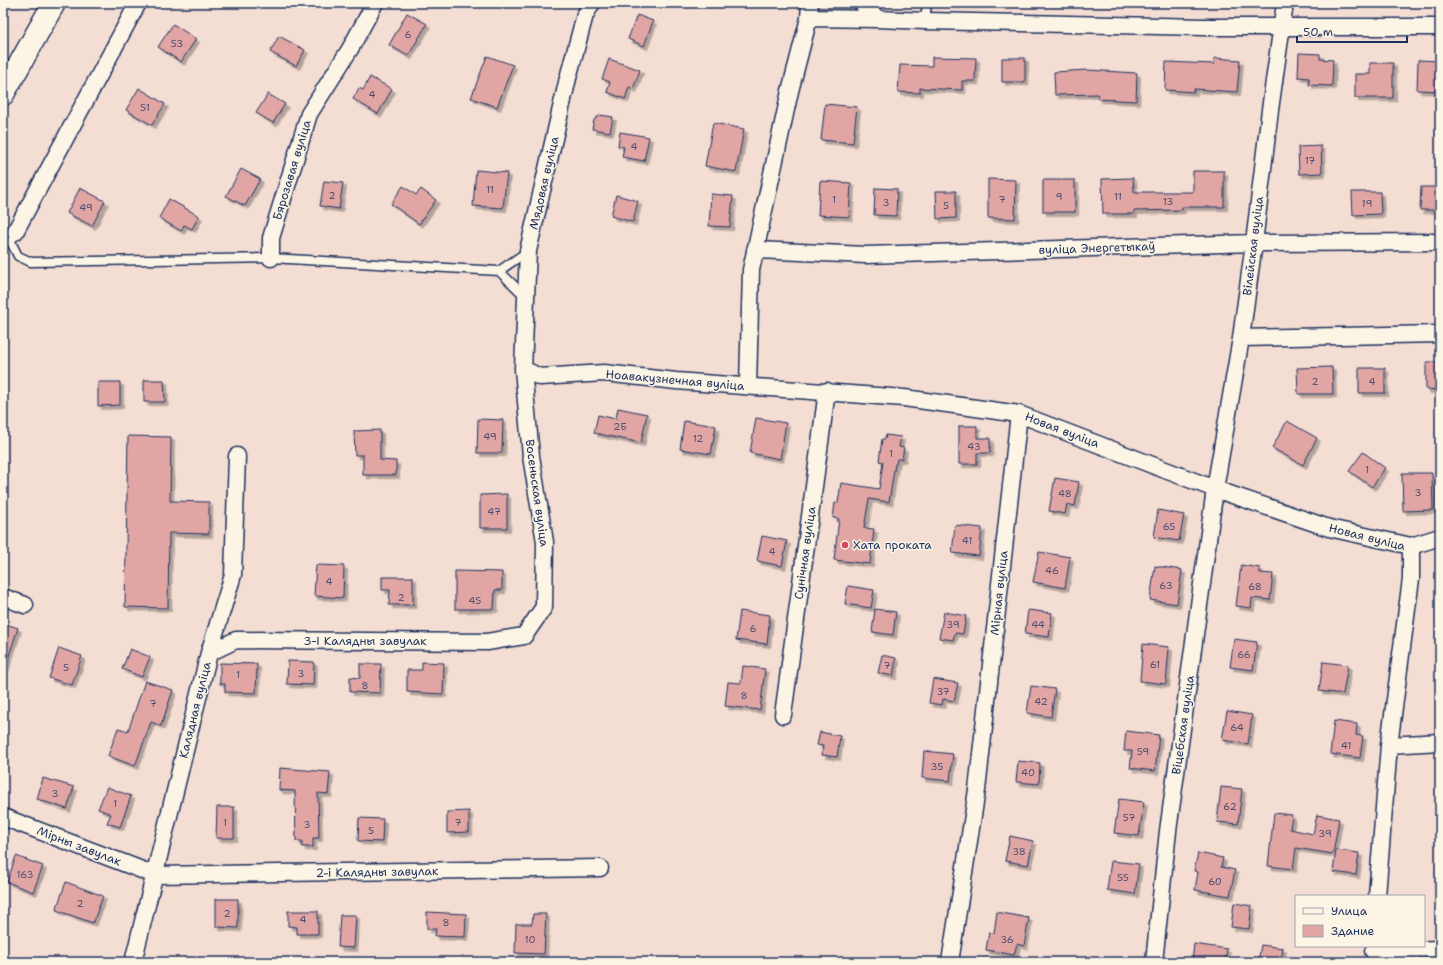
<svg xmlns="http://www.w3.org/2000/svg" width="1443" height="965" font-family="'Shantell Sans',sans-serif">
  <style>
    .building { fill: #e1a6a4; stroke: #1b2f5e; filter: url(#shadow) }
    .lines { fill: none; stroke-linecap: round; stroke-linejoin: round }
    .lane-casing { stroke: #1b2f5e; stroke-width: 11 }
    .street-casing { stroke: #1b2f5e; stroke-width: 19 }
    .secondary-casing { stroke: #1b2f5e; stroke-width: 25 }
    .lane { stroke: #fcf5e5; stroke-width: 8 }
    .street { stroke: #fcf5e5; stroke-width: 16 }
    .secondary { stroke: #fcf5e5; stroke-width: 22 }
    .poi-dot { fill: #d1495b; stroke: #fcf5e5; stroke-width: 1.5 }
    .labels { text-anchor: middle; stroke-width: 3; stroke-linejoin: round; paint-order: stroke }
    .number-label { font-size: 10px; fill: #4c4d70 }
    .street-label { font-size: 12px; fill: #1b2f5e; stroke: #fcf5e5 }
    .poi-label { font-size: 12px; fill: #1b2f5e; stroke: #fcf5e5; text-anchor: start }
  </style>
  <defs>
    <filter id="shadow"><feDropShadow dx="3.5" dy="3.5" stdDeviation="0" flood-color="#0004"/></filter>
  </defs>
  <rect width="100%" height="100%" fill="#f4ddd2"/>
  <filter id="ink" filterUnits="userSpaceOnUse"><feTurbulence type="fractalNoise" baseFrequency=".025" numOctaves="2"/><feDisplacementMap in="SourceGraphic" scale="8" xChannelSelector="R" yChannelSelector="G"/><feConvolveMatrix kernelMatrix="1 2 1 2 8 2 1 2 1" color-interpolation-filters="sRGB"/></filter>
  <g filter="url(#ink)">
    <path class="building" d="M407,13L427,24L408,56L389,45Z
      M637,15L653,21L644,46L628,39Z
      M173,24L196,39L181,62L158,47Z
      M279,36L305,50L296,66L270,52Z
      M1299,53L1320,54V59L1333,60L1332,86L1309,85V78L1298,77Z
      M487,56L513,65L497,107L471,98Z
      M932,57L976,58L975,81H962V90L920,88V93L898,92L900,65L932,66Z
      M1002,58H1025V82H1002Z
      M1214,58L1240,60L1237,92L1194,89V92L1165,90L1166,62L1214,64Z
      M609,59L640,70L633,89L629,87L625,99L607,92L610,82L602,79Z
      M1418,60L1440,61V91L1417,90Z
      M1370,63H1393V98H1355V74H1370Z
      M1087,70L1137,73L1136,101L1098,99V94L1055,95L1054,72Z
      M370,77L392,89L378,114L353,99L359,88L363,90Z
      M139,88L165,104L152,125L126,110Z
      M268,94L285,104L273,123L256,113Z
      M825,104L857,107L853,143L821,140Z
      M600,115L613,117L610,132L592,129L594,120Z
      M713,123L744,129L736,172L705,166Z
      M620,132L649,137L644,161L622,157L624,147L618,146Z
      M1321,146L1322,173L1299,174L1298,147Z
      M241,169L260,179L245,206L226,196Z
      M476,170L507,173L503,208L473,206Z
      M1193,171H1224V207H1182V210L1134,211V214H1103L1102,179L1133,178L1134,192H1193Z
      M988,179L1016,180L1015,219L988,218Z
      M1043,180H1075V212H1043Z
      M324,181L343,183L339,209L320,206Z
      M820,181L851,183L849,217L818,215Z
      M403,186L416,195L421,189L436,200L419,224L391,204Z
      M1421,187H1440V210H1420Z
      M80,188L105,201L92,226L67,213Z
      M875,188L897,189L896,216L874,215Z
      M936,191H956V218L937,219Z
      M1352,192H1380L1381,214L1353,215Z
      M711,194L733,196L730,227L709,226Z
      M616,195L638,201L633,222L611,216Z
      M169,199L199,216L192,229L184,225L181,231L159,218Z
      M1426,362H1440V389L1426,390Z
      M1332,367L1333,394H1298L1297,368Z
      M1359,368H1385V393H1359Z
      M144,380H164L165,402H144Z
      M98,382H120V405L98,406Z
      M618,408L647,414L641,443L594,433L598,415L616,419Z
      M756,418L786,423L780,459L750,453Z
      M478,419L503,420L502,453H477Z
      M684,421L716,426L711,454L680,449Z
      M1287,421L1317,438L1303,465L1272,448Z
      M959,426H977V438H990V453H977V464H959Z
      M380,430V460L396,461V475H363V455H355L354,431Z
      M886,435L901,437L899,447L904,448L902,459H897L896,464H895L889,502L869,499L864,528L874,529L870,564L834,560L839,519L833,518L835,503H838L841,483L879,489L883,462L879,461L882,439H885Z
      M128,436L171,437L170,501L209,502V534L169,533L168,608L125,607Z
      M1363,452L1385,468L1372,487L1349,471Z
      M1402,473H1432L1433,510L1403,511Z
      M1055,478L1079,482L1075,506L1067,504L1065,514L1049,511Z
      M507,494V528H480V495Z
      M1158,510L1184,515L1179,541L1154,537Z
      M955,525L982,528L979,556L952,553Z
      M762,536L787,541L782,566L757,561Z
      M1039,552L1070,557L1065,588L1033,582Z
      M316,565L344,566L343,598L314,596Z
      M1241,565L1260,568V573L1273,574L1270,600L1252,598L1251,608L1236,606Z
      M1155,566L1182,570L1177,604L1150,600Z
      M455,571L502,572V590H495L494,609H455Z
      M382,577H413V605H389L390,590H382Z
      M848,586L874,590L871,608L845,604Z
      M875,609L896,612L893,635L872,632Z
      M1028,610L1052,613L1049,637L1025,634Z
      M740,611L770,615L767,644L736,640Z
      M944,612L966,616L963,634L955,633L953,640L939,638Z
      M3,623L18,628L5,668H3Z
      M1234,639L1257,642L1253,670L1230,667Z
      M1143,644L1169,647L1166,684L1140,681Z
      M59,648L82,656L72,685L49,678Z
      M130,649L150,657L142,677L122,669Z
      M882,655L896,658L893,676L878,673Z
      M288,661L314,662L313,685L287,684Z
      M422,662L444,663L443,694L407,692V670H422Z
      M1323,662L1348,665L1343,694L1319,691Z
      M220,663L257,664L256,693L225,692V684H220Z
      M360,664H381L380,693L350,692V677L360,678Z
      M743,666L765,669L760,710L725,706L728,682L741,683Z
      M933,679L958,683L954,701L943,699L942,705L929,703Z
      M145,681L173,690L161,726L151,722L135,766L108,756L118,728L128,731Z
      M1031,686L1055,689L1051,717L1027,713Z
      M1227,711L1252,715L1248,744L1222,740Z
      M1334,721L1357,724L1356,735L1363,736L1360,758L1330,754Z
      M1126,731L1159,735L1155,771L1130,768L1132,751H1124Z
      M820,732L840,736L837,757L822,755L823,746L817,745Z
      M924,751L953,754L950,781L922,778Z
      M1018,761L1040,763L1039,784L1016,782Z
      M280,768L330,772L328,794L318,793L319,838H313V847H302V841H296L295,791L279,790Z
      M43,778L74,787L67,809L37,799Z
      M107,787L131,796L120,827L107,823L111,814L98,809Z
      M1221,787L1242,789L1238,824L1217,822Z
      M1119,799L1144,802L1139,836L1114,833Z
      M217,807H234V838H216Z
      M469,811V832L447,833V812Z
      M1274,813L1292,815L1290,829L1313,834L1317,815L1339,819L1333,854L1296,848L1293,869L1268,866Z
      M359,818L383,819L382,842L358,841Z
      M1010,836L1033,841L1028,865L1005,861Z
      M1336,850L1359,853L1356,875L1333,872Z
      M1198,853L1223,858L1221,867L1235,870L1230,896L1195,890L1198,872L1194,871Z
      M16,856L43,866L33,892L7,882Z
      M1111,861L1139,864L1135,894L1107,890Z
      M66,882L103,896L93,923L56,910Z
      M216,899H238V928L216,927Z
      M1234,903L1252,906L1249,929L1231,927Z
      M288,911H318V934H297V927L288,926Z
      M427,912L466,914L465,937L435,936L436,929H427Z
      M997,912L1029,918L1024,946L1017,944L1014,955L986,950L989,932L994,933Z
      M533,914H546L544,954L515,953L516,924H532Z
      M340,915H356L354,948L338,947Z
      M1194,944L1227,949L1225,962H1192Z
      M1261,945L1283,948L1281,962H1258Z"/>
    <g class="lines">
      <defs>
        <path id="lane" d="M925,21L927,3
          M15,232L11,242L18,256L31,262L271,258L499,271L526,297
          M499,271L528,251"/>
        <path id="street" d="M862,3L878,19L925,21L1204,27H1440
          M809,18L878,19
          M15,232L138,3
          M755,250L866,255L1254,243L1440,242
          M271,258V238L309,114L350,49L375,3
          M1241,338L1440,334
          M523,369L540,377L604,373L676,381L904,398L1019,414L977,790L950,962
          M748,386L751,270L790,91L809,18L810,3
          M1019,414L1215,489L1329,528L1411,546V579L1389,745L1377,896
          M1411,546L1440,537
          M3,597L25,605
          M209,653L236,640L487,642L524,636L544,607L545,542L531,456L523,369L528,251L568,78L585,15L592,3
          M783,715L827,391
          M1389,745L1440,742
          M3,817L155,875L600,868
          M1373,951L1440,949
          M133,962L209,653L233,575L237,456
          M1154,962L1168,831L1215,489L1241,338L1254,243L1270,110L1285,3"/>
        <path id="secondary" d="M3,94L54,3"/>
      </defs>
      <use href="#lane" class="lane-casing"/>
      <use href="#street" class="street-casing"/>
      <use href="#secondary" class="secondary-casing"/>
      <use href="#lane" class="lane"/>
      <use href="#street" class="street"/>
      <use href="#secondary" class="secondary"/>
    </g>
  </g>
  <circle class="poi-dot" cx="845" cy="545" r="4"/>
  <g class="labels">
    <g class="number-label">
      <text x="408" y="38">6</text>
      <text x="177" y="47">53</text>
      <text x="372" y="98">4</text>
      <text x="145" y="111">51</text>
      <text x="634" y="150">4</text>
      <text x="1310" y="164">17</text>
      <text x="490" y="193">11</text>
      <text x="332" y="199">2</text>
      <text x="1059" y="200">9</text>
      <text x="1118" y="200">11</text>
      <text x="834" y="203">1</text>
      <text x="1002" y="203">7</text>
      <text x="1168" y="205">13</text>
      <text x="886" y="206">3</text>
      <text x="1367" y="207">19</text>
      <text x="946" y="209">5</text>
      <text x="86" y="211">49</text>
      <text x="1315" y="385">2</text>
      <text x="1372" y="385">4</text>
      <text x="620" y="430">2Б</text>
      <text x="490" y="440">49</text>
      <text x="698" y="442">12</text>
      <text x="974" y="450">43</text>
      <text x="891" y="457">1</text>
      <text x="1367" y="473">1</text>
      <text x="1418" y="496">3</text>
      <text x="1065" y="497">48</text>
      <text x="494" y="515">47</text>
      <text x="1169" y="530">65</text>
      <text x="967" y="544">41</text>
      <text x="772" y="555">4</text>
      <text x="1052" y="574">46</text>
      <text x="329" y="585">4</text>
      <text x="1166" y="589">63</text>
      <text x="1255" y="590">68</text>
      <text x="401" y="601">2</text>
      <text x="475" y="604">45</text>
      <text x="953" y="628">39</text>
      <text x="1038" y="628">44</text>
      <text x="753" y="632">6</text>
      <text x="1244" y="658">66</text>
      <text x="1155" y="668">61</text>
      <text x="887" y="669">7</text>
      <text x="66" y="671">5</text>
      <text x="301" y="677">3</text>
      <text x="238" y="678">1</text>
      <text x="365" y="689">8</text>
      <text x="943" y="695">37</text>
      <text x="744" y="699">8</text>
      <text x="1041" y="705">42</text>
      <text x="153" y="707">7</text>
      <text x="1237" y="731">64</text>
      <text x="1346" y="749">41</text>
      <text x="1143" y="755">59</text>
      <text x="937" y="770">35</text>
      <text x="1028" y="776">40</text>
      <text x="55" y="797">3</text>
      <text x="115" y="807">1</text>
      <text x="1230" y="810">62</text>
      <text x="1129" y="821">57</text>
      <text x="225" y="826">1</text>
      <text x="458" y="826">7</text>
      <text x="307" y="828">3</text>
      <text x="371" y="834">5</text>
      <text x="1325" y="837">39</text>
      <text x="1019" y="855">38</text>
      <text x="25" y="878">163</text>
      <text x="1123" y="881">55</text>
      <text x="1215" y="885">60</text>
      <text x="80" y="907">2</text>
      <text x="227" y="917">2</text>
      <text x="303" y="923">4</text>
      <text x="446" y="926">8</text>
      <text x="530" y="943">10</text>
      <text x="1007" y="943">36</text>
    </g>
    <g class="street-label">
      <text transform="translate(292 170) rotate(-73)" y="4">Бярозавая вуліца</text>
      <text transform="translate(544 183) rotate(-77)" y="4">Мядовая вуліца</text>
      <text transform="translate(1253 246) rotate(-83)" y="4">Вілейская вуліца</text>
      <text transform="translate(1097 248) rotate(-2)" y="4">вуліца Энергетыкаў</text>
      <text transform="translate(675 380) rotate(5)" y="4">Ноавакузнечная вуліца</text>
      <text transform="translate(1062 430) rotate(21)" y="4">Новая вуліца</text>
      <text transform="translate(537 493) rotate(82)" y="4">Восеньская вуліца</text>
      <text transform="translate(1367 537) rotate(14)" y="4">Новая вуліца</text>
      <text transform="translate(805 553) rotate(-82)" y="4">Сунічная вуліца</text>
      <text transform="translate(999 593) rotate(-84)" y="4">Мірная вуліца</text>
      <text x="365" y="645">3-і Калядны завулак</text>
      <text transform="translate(195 710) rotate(-76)" y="4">Калядная вуліца</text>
      <text transform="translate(1183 725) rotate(-82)" y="4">Віцебская вуліца</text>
      <text transform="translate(79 846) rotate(21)" y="4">Мірны завулак</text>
      <text transform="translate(377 872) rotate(-1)" y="4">2-і Калядны завулак</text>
    </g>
    <g class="poi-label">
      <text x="853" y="549">Хата проката</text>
    </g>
  </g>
  <rect width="1443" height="965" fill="none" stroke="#fcf5e5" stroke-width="16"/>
  <rect x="8" y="8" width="1427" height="949" fill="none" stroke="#1b2f5e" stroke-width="1.5" filter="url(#ink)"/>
  <rect x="1295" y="895" width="130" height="52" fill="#fcf5e5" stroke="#a2a6af"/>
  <rect x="1303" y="908" width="20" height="6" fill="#fcf5e5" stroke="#a2a6af"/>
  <text x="1331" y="915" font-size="12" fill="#1b2f5e">Улица</text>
  <rect x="1303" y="925" width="20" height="12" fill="#e1a6a4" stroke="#a2a6af"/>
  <text x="1331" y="935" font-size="12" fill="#1b2f5e">Здание</text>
  <path d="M1297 36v6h110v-6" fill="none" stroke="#1b2f5e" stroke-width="2"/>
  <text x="1303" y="36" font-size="12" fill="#1b2f5e" stroke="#fcf5e5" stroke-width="3" paint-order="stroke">50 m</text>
</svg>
